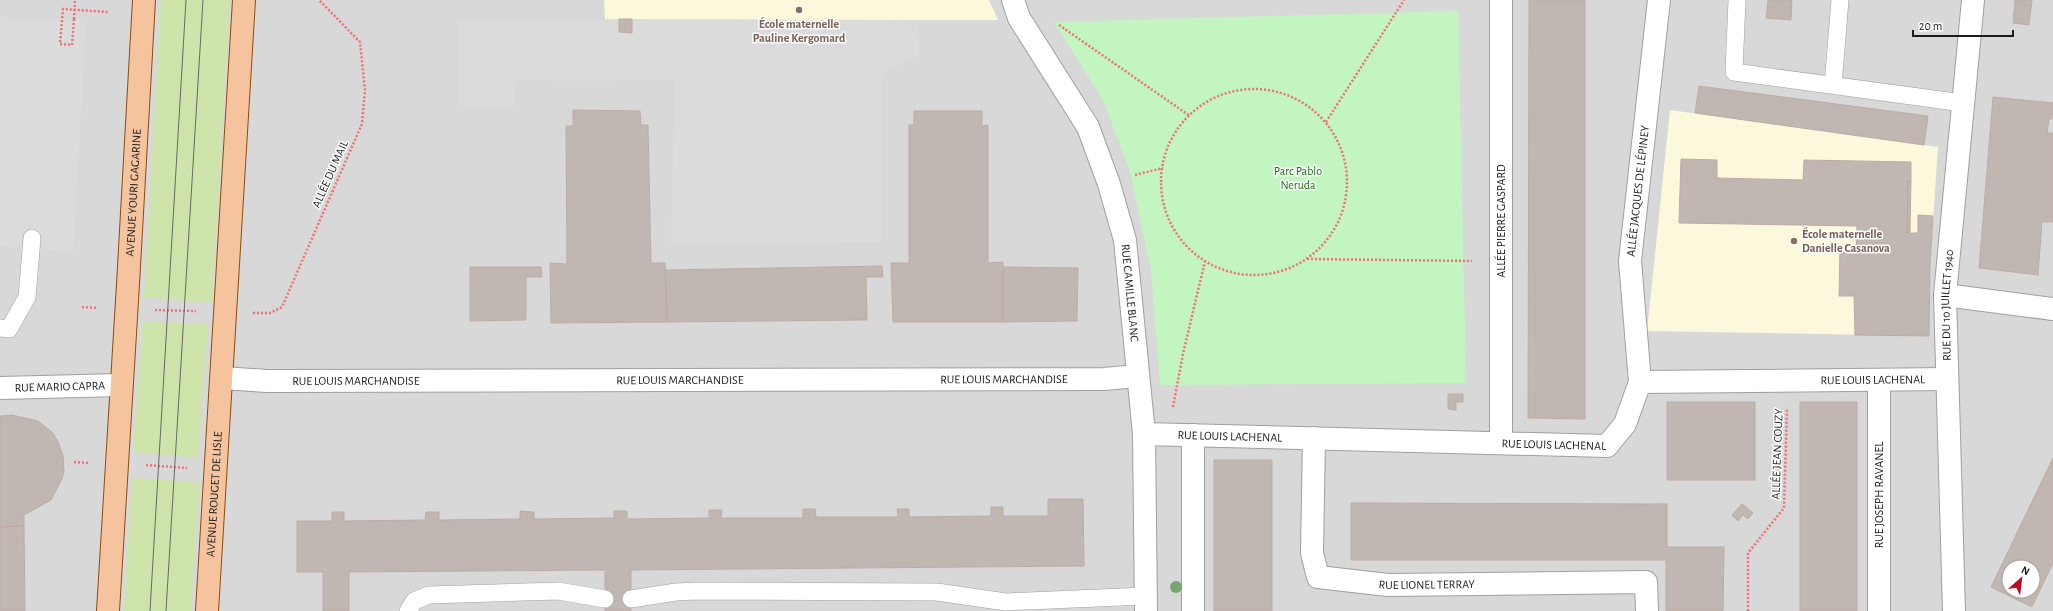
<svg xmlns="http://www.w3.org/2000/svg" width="2053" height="611" font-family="'Alegreya Sans',sans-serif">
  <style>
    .residential { fill: #d9d8d9; fill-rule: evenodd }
    .education { fill: #fcf8db }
    .grass { fill: #cee4aa }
    .park { fill: #c3f5c0 }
    .parking { fill: #dbdbdb }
    .building { fill: #c0b6b2; stroke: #bdaca5; fill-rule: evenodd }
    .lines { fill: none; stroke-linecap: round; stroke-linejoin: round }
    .lane-casing { stroke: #9f9f9f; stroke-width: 18 }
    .street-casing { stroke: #9f9f9f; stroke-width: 24 }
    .primary-casing { stroke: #894e0a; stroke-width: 24 }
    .path { stroke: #ef6f73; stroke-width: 2.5; stroke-dasharray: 2 2; stroke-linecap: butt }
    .lane { stroke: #fff; stroke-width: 17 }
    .street { stroke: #fff; stroke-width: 22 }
    .primary { stroke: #f5c49e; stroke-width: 22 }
    .tram { stroke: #696969; stroke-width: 1 }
    .path-bridge { stroke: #ef6f73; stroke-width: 2.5; stroke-dasharray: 2 2; stroke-linecap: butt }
    .tree { fill: #77a670 }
    .education-dot { fill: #8d6e63; stroke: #fff; stroke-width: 1.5 }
    .labels { text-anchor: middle; stroke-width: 3; stroke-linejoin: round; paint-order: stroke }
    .education-label { font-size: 12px; font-weight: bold; fill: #785e54; stroke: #fff }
    .park-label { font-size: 12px; fill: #177112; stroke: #fff }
    .street-label { font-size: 12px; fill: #1b1b1b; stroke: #fff }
  </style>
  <rect width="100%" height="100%" fill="#ece7e2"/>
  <path class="residential" d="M0,0H2053V611H0ZM2009,567H2033V591H2009Z"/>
  <path class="education" d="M604,0H989L998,20H605Z
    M1670,110L1938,147L1930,266L1929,336L1647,331Z"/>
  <path class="grass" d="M161,0H230L212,303L144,297Z
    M143,321L208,324L198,458L133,452Z
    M132,478L200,482L191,611H124Z"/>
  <path class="park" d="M1458,11L1466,383L1160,385L1151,270L1130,171L1103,100L1054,22Z"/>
  <path class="parking" d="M0,17L86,22L73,252L0,246Z
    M619,19L620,32L631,33L632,19L918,20L919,56L881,76V242L671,244L675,80L515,81L514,108L459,107L458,21Z"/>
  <path class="building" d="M1529,0H1585V419L1528,418Z
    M1768,0H1792L1791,20L1766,18Z
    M2015,0H2032L2029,25L2013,23Z
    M619,19H632V33L619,32Z
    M1699,86L1928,116L1924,145L1695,113Z
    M1993,97L2053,103L2052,119H2049L2047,133H2053V222H2042L2038,275L1979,268Z
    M573,110L640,111L641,125H648L651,263H665L667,322L551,323L550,263L567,264L566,126H573Z
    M914,111H982V126L988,125V263L1003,262V322H893L891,263H909V125H914Z
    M1681,159L1717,160V178L1803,180L1804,160L1911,162V181H1908L1907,233H1918V215L1933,216L1930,266L1929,336L1855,335L1854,296H1839L1840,249L1856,250L1857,226L1679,223Z
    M1908,181H1911L1910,232L1907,233Z
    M882,266L883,277H866L867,320L667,322L665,270Z
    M470,267H541L542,277H526V320L470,321Z
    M1003,267L1078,268L1077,321L1003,322Z
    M1448,394H1463V402H1456V410L1448,409Z
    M1667,402H1755V480H1667Z
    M1800,402H1857V611H1800Z
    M12,415L38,421L52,432L57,440L63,455L64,471L62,479L51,500L24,515V526L0,527V416Z
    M2053,458V563L2032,607L1991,587ZM2009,567H2033V591H2009Z
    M1214,460H1272V611H1214Z
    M1048,499H1083L1084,566L631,570V611H605V570L349,572V611H323V572H297V521H332V512H344V521L425,520L426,512H439V520L520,519V511L534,512V519L614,518V511H627V519L709,518V510H722L721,518H803V509H815L816,517H898L897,509H909V517L991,516V507H1003V516H1048Z
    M1351,503L1667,504V547H1724L1723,611H1666V560H1351Z
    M1742,504L1753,513L1748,519L1743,515L1738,521L1732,515Z
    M24,526L25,611H0V527Z"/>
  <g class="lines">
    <defs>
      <path id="lane" d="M1737,0L1734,72L1963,103
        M1833,85L1840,0
        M0,328L9,329L27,297L32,238
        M631,599L676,592L697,591L937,592L1006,602L1146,596
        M408,611L414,601L429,595L558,591L605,599"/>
      <g id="street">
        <path id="s1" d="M1013,0L1019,18L1088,127L1109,184L1125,240L1144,434L1146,611"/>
        <path d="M1945,295L2053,309"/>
        <path id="s2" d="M222,378L267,381L1104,379L1138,376"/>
        <path id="s3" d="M1640,382L1630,261L1659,0"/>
        <path id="s4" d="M0,388L121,385"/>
        <path id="s5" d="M1144,434L1607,446L1625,424L1640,382L1947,379"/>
        <path d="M1193,435V611"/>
        <path id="s6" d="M1314,438L1312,553L1318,577L1388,585L1646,582L1647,611"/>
        <path d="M1501,443V0"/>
        <path d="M1879,611V380"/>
        <path id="s7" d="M1954,611L1945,295L1973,0"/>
      </g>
      <g id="primary">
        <path id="s8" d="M108,611C121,407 133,204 144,0"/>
        <path id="s9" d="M207,611L244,0"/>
      </g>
    </defs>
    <use href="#lane" class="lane-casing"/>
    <use href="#street" class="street-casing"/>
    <use href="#primary" class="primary-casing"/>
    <path class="path" d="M74,19L72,45L60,44L63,9L108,12
      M1059,25L1190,116
      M1161 182a93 93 0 1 1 186 0a93 93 0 1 1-186 0Z
      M1326,122L1404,0
      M1135,175L1163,168
      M1307,259L1472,261
      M82,307L98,308
      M155,310L196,311
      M253,313H270L282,307L362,124L365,90L360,42L319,0
      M1173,407L1183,354L1205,261
      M74,462L89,463
      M146,465L187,468
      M1748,611V553L1784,508L1787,409"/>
    <use href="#lane" class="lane"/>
    <use href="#street" class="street"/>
    <use href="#primary" class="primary"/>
    <path class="tram" d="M150,611L186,0
      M166,611L203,0"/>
    <path class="path-bridge" d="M74,19L75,0"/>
  </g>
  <circle class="tree" cx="1176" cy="587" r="6"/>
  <g class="education-dot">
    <circle cx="799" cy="10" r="4"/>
    <circle cx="1794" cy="241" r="4"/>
  </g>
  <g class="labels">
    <g class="education-label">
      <text x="799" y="28">École maternelle<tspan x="799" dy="14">Pauline Kergomard</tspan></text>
      <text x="1802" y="238" text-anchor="start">École maternelle<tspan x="1802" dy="14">Danielle Casanova</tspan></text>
    </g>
    <g class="park-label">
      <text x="1298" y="175">Parc Pablo<tspan x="1298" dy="14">Neruda</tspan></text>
    </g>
    <g class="street-label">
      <text transform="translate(330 174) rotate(-66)" y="4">ALLÉE DU MAIL</text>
      <text dy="4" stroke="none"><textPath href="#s3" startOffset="192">ALLÉE JACQUES DE LÉPINEY</textPath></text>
      <text dy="4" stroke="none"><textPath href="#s8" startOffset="419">AVENUE YOURI GAGARINE</textPath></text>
      <text transform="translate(1501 221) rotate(-90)" y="4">ALLÉE PIERRE GASPARD</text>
      <text dy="4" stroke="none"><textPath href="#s1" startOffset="320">RUE CAMILLE BLANC</textPath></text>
      <text dy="4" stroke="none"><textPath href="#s7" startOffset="306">RUE DU 10 JUILLET 1940</textPath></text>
      <text dy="4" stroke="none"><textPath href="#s2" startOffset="782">RUE LOUIS MARCHANDISE</textPath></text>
      <text dy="4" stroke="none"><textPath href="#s2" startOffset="458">RUE LOUIS MARCHANDISE</textPath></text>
      <text dy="4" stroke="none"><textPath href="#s5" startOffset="769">RUE LOUIS LACHENAL</textPath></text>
      <text dy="4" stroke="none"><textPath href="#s2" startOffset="134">RUE LOUIS MARCHANDISE</textPath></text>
      <text dy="4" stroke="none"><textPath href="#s4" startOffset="60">RUE MARIO CAPRA</textPath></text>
      <text dy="4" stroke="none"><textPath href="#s5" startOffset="86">RUE LOUIS LACHENAL</textPath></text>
      <text dy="4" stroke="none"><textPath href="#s5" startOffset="410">RUE LOUIS LACHENAL</textPath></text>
      <text transform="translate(1777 454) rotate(-88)" y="4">ALLÉE JEAN COUZY</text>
      <text dy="4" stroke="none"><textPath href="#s9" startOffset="117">AVENUE ROUGET DE LISLE</textPath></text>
      <text transform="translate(1879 495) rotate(-90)" y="4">RUE JOSEPH RAVANEL</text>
      <text dy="4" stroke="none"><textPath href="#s6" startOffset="249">RUE LIONEL TERRAY</textPath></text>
    </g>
  </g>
  <g transform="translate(2021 579) rotate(28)"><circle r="19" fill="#ffffff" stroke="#a4a4a4"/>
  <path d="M0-3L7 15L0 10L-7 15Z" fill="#b90e24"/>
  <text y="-6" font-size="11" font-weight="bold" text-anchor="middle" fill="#1b1b1b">N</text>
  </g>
  <path d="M1913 30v6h100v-6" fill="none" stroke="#1b1b1b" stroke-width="2"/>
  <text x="1919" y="30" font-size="12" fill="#1b1b1b" stroke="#ffffff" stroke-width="3" paint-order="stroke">20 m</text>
</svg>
